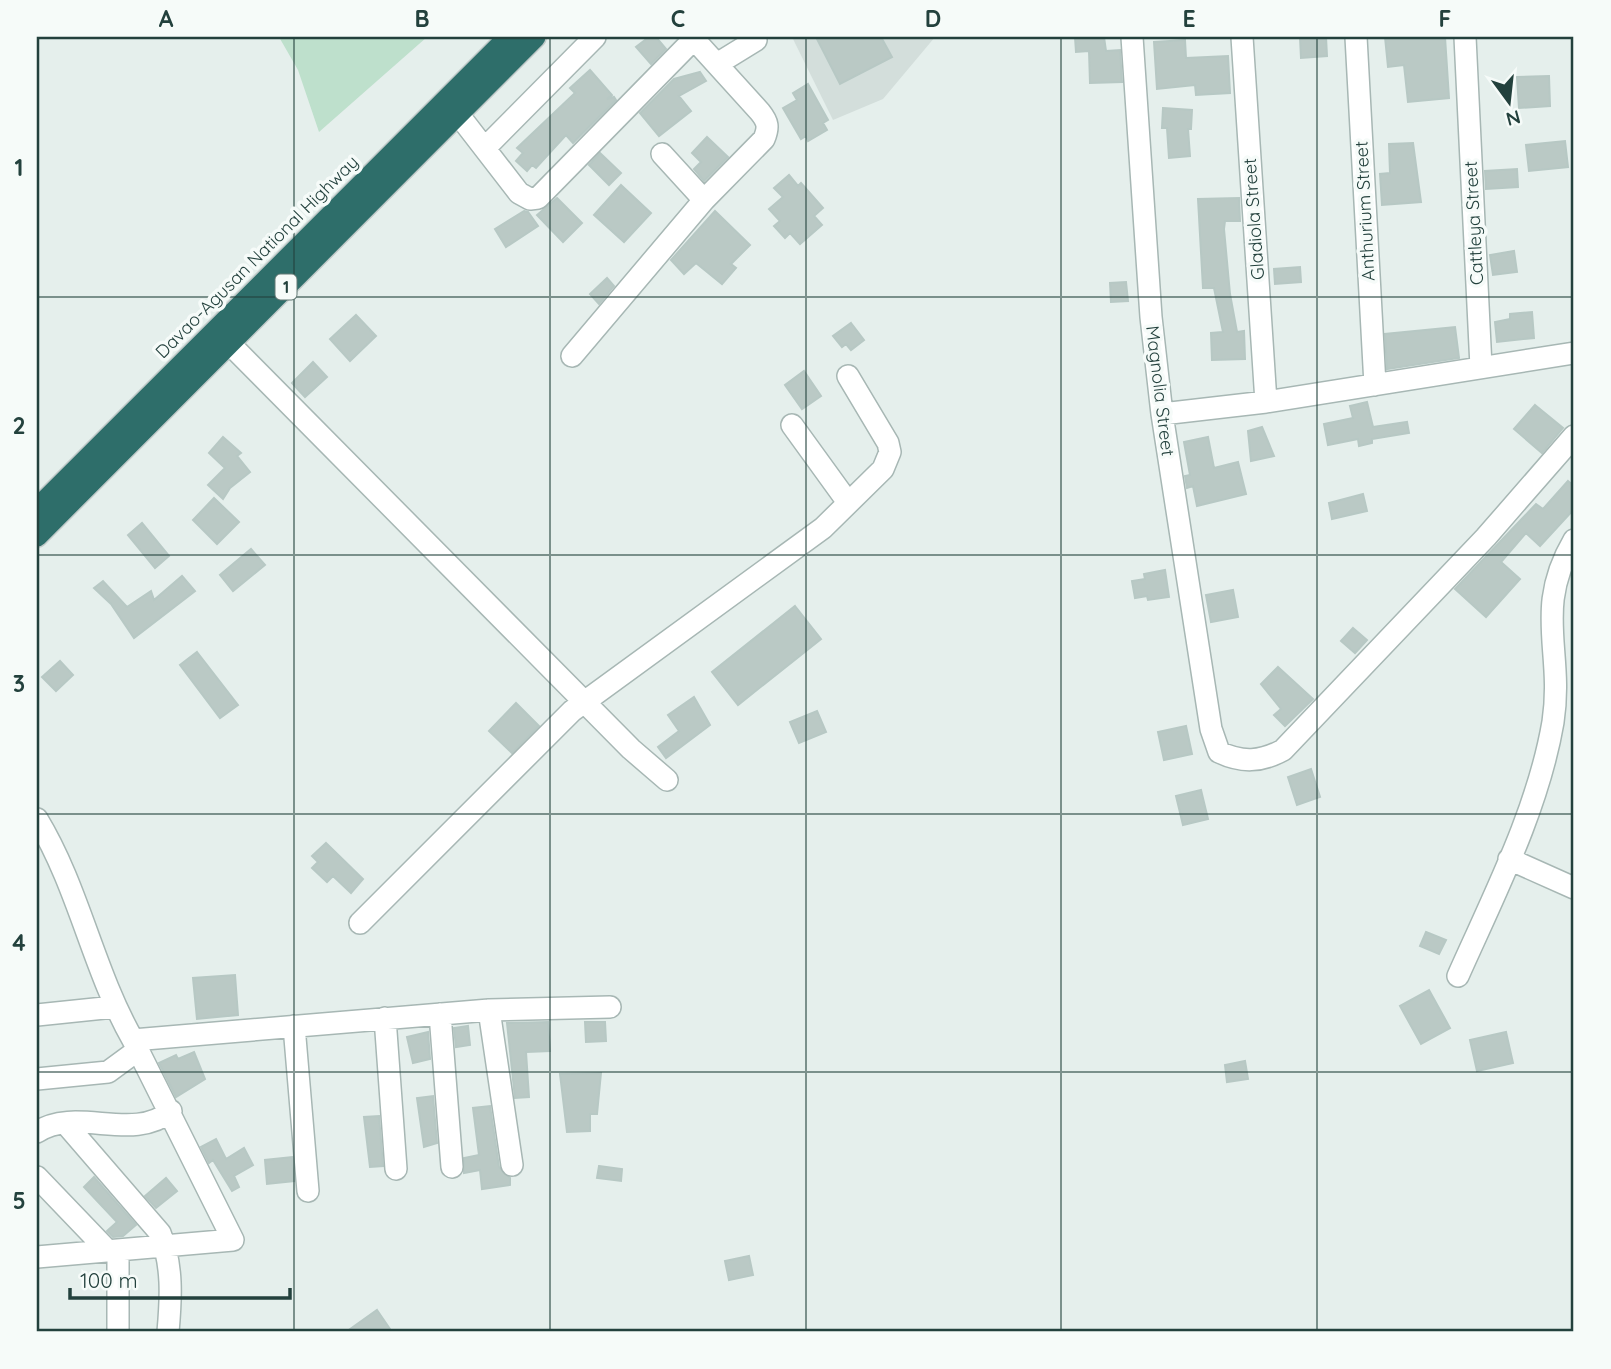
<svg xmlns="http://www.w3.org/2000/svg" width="1611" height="1369" font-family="Quicksand,sans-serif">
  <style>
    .built { fill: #d3dedb }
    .green { fill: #bee0cc }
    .building { fill: #bac9c5; stroke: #b7c8c4; stroke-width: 2 }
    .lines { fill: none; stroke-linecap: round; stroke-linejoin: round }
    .minor-casing { stroke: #a7b7b4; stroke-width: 24 }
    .highway-casing { stroke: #c1cac9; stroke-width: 24 }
    .minor { stroke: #fff; stroke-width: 21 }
    .highway { stroke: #2e6e6a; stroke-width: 21 }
    .grid { fill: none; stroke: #23413d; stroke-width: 2; stroke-opacity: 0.55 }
    .labels { text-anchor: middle; stroke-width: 7; stroke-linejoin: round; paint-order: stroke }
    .shield { fill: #f6fbf9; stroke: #627975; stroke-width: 2 }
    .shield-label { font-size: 16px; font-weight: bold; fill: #23413d }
    .street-label { font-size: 18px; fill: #23413d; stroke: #f6fbf9 }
    .neatline { fill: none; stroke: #23413d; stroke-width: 2.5 }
    .grid-label { font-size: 23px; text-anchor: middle; font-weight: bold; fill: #23413d }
  </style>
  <rect width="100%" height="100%" fill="#e5efec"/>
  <path class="built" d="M792,37H935L883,99L833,120Z"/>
  <path class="green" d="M279,37H427L319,132L298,70Z"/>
  <path class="building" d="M649,37H656L666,49L651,64L636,47Z
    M816,37H881L892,57L840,84Z
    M1075,37H1104L1106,51L1120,50L1122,82L1090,83L1089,51L1076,52Z
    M1300,37H1326L1327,56L1301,58Z
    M1385,37H1445L1449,98L1408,102L1404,65L1388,67Z
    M1185,40L1186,58L1228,56L1230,93L1196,95L1195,85L1157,89L1154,42Z
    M590,70L612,95L607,99L614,97L616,100L573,143L566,135L536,168L532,165L527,171L516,161L523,153L517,148L575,93L570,88Z
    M700,72L706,81L679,96L691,111L659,136L640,113L674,79Z
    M1549,76L1550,106L1519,108L1517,77Z
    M808,84L828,120L823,123L827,130L808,141L806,136L801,139L783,108L797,100L793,93Z
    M1163,108L1192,110L1191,129H1188L1190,156L1169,158L1167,128H1162Z
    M707,137L728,157L704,181L694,169L701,162L692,153Z
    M1565,141L1568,167L1529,171L1526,145Z
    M1413,143L1421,202L1382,205L1380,174L1390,173L1389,144Z
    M600,153L621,173L609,185L589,165Z
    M1517,169L1518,187L1486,189L1485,171Z
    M789,175L798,186L801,183L823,208L814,216L822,225L800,244L790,233L785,238L774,226L780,221L769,209L783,197L774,188Z
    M621,185L651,213L624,242L594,215Z
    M557,198L582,223L563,242L537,215Z
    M1239,198L1240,221H1225L1224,229L1230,294L1237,332L1244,331L1245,359L1212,360L1211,333L1223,332L1214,288H1203L1198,199Z
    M524,211L528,212L538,226L506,247L495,229Z
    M715,211L750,245L731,264L736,268L722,284L696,263L684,274L671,260Z
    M1514,251L1517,272L1493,275L1490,255Z
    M1300,267L1301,282L1275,284L1274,269Z
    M607,278L614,286L599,304L590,294Z
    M1126,282L1128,301L1111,302L1110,283Z
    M1532,312L1534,338L1497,342L1495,322L1510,319V314Z
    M356,315L376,336L350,361L330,339Z
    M851,323L864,340L851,350L846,344L842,347L833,336Z
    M1455,327L1459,358L1387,369L1385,334Z
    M313,362L327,377L305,397L292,383Z
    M804,371L821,396L802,409L785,385Z
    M1367,402L1373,427L1407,422L1409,433L1372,439V443L1359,446L1358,439L1328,445L1324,424L1353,418L1350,406Z
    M1535,405L1563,428L1542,453L1514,429Z
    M1262,427L1274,456L1251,461L1248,431Z
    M223,437L241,453L237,456L250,472L230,488L223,499L208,485L225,468L209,453Z
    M1208,437L1214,468L1238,462L1246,494L1197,506L1193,486L1187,488L1185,476L1190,475L1184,442Z
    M1568,481L1574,486V509L1540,546L1526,533L1501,562L1520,579L1486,617L1455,589L1536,504L1543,509Z
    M1363,494L1367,511L1332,519L1329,503Z
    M214,498L239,522L217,544L193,520Z
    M142,523L169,556L155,568L128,535Z
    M251,549L265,565L233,591L220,575Z
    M1165,570L1169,597L1148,600L1147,596L1135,598L1132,581L1145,579L1144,574Z
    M182,576L195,591L134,638L111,604L94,588L103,581L127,607L151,591L154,600Z
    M1233,590L1238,617L1211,622L1206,595Z
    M795,606L821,639L738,705L712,672Z
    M1353,628L1367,640L1355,653L1341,641Z
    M197,652L238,705L220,718L180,665Z
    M60,661L73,675L56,691L42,677Z
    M1278,667L1313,699L1285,726L1274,715L1281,709L1261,684Z
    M694,697L710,725L666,758L658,747L679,731L668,715Z
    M516,703L539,726L512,753L489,731Z
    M817,711L826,732L799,743L790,722Z
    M1186,726L1192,754L1164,760L1158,732Z
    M1311,769L1320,797L1297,805L1288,777Z
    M1201,790L1208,819L1183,825L1176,796Z
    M326,843L363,879L351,893L333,876L327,882L312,868L318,862L312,856Z
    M1426,932L1446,940L1439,954L1420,946Z
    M235,975L238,1015L197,1019L193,978Z
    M1429,990L1450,1028L1421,1044L1400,1006Z
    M548,1022L550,1051L526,1052L529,1097L515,1098L507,1023Z
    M585,1022H605L606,1041L586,1042Z
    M468,1026L470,1045L456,1047L454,1028Z
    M428,1032L430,1059L413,1063L407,1037Z
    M1506,1032L1513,1063L1477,1071L1470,1040Z
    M194,1052L205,1079L176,1097L159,1063L176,1055L178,1059Z
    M1245,1061L1248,1079L1227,1082L1225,1065Z
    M601,1073L597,1114H590V1131L567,1132L560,1074Z
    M433,1096L437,1143L424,1147L417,1098Z
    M490,1106L499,1167L510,1178V1185L482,1189L480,1170L464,1173V1158L479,1155L473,1108Z
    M379,1116L383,1166L370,1167L364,1117Z
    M216,1139L226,1159L244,1148L253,1165L234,1176L239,1187L232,1191L213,1160L209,1163L201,1147Z
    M292,1157L294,1181L267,1184L265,1160Z
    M599,1166L622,1169L621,1181L597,1178Z
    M94,1177L136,1225L123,1236L113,1237L107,1231L117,1222L84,1187Z
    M166,1178L177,1191L156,1208L145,1196Z
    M749,1256L753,1275L729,1280L725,1261Z
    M377,1310L392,1332H346Z"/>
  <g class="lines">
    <defs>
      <path id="minor" d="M1132,37L1151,317L1162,414L1211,729L1219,752C1242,763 1261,762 1283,750L1486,537L1574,436
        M1242,37L1266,402
        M1356,37L1375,385
        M1465,37L1481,367
        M717,64L756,40
        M458,114L519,193L530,199L538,198L694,39
        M485,148L595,37
        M662,154L704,200
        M218,332L631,749L667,780
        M572,356L704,200L764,139C769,127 768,122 760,112L692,37
        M1162,414L1266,402L1574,353
        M792,425L847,501
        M37,819C79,888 93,970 133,1040L489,1010L610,1007
        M1509,859L1574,888
        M360,923L572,711L823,528L883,469L890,452L888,443L848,376
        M1458,976C1494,895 1538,810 1553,722C1564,650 1533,610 1574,540
        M489,1010L512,1165
        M440,1014L452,1167
        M37,1015L114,1007
        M385,1018L396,1169
        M294,1026L308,1191
        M37,1079L108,1072L138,1050
        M65,1123L160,1233C173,1265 171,1299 168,1332
        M37,1132C77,1106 132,1143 171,1111
        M37,1177L108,1251
        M37,1257L233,1240L133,1040
        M118,1332V1250"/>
      <path id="highway" d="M37,509L509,37
        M37,536L535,37"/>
    </defs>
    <use href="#minor" class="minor-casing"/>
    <use href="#highway" class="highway-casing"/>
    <use href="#minor" class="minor"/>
    <use href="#highway" class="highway"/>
  </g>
  <path class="grid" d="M294,37V1332M550,37V1332M806,37V1332M1061,37V1332M1317,37V1332M37,297H1574M37,555H1574M37,814H1574M37,1072H1574"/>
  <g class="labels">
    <rect class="shield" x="275.5" y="274.5" width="21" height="25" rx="5"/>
    <g class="shield-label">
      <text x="286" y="293">1</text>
    </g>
    <g class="street-label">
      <text transform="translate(1365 211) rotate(-93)" y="6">Anthurium Street</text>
      <text transform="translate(1254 219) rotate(-94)" y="6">Gladiola Street</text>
      <text transform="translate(1474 223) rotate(-93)" y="6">Cattleya Street</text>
      <text transform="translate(257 257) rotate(-45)" y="6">Davao-Agusan National Highway</text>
      <text transform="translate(1160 391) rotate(83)" y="6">Magnolia Street</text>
    </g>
  </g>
  <rect width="1611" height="1369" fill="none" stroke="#f6fbf9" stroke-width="77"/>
  <g transform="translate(1509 102) rotate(165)" stroke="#f6fbf9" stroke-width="5" paint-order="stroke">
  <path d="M0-5L12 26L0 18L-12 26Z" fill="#23413d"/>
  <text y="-10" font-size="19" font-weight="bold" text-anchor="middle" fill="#23413d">N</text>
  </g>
  <path d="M70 1288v10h220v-10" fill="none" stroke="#23413d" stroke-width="3.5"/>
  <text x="80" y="1288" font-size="21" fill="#23413d" stroke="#f6fbf9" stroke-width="5" paint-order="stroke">100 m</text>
  <rect x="38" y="38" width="1534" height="1292" class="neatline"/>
  <g class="grid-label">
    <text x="166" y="27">A</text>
    <text x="422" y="27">B</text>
    <text x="678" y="27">C</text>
    <text x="933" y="27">D</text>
    <text x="1189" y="27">E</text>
    <text x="1445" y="27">F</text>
    <text x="19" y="176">1</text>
    <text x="19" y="434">2</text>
    <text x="19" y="692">3</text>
    <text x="19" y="951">4</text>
    <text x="19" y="1209">5</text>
  </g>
</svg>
